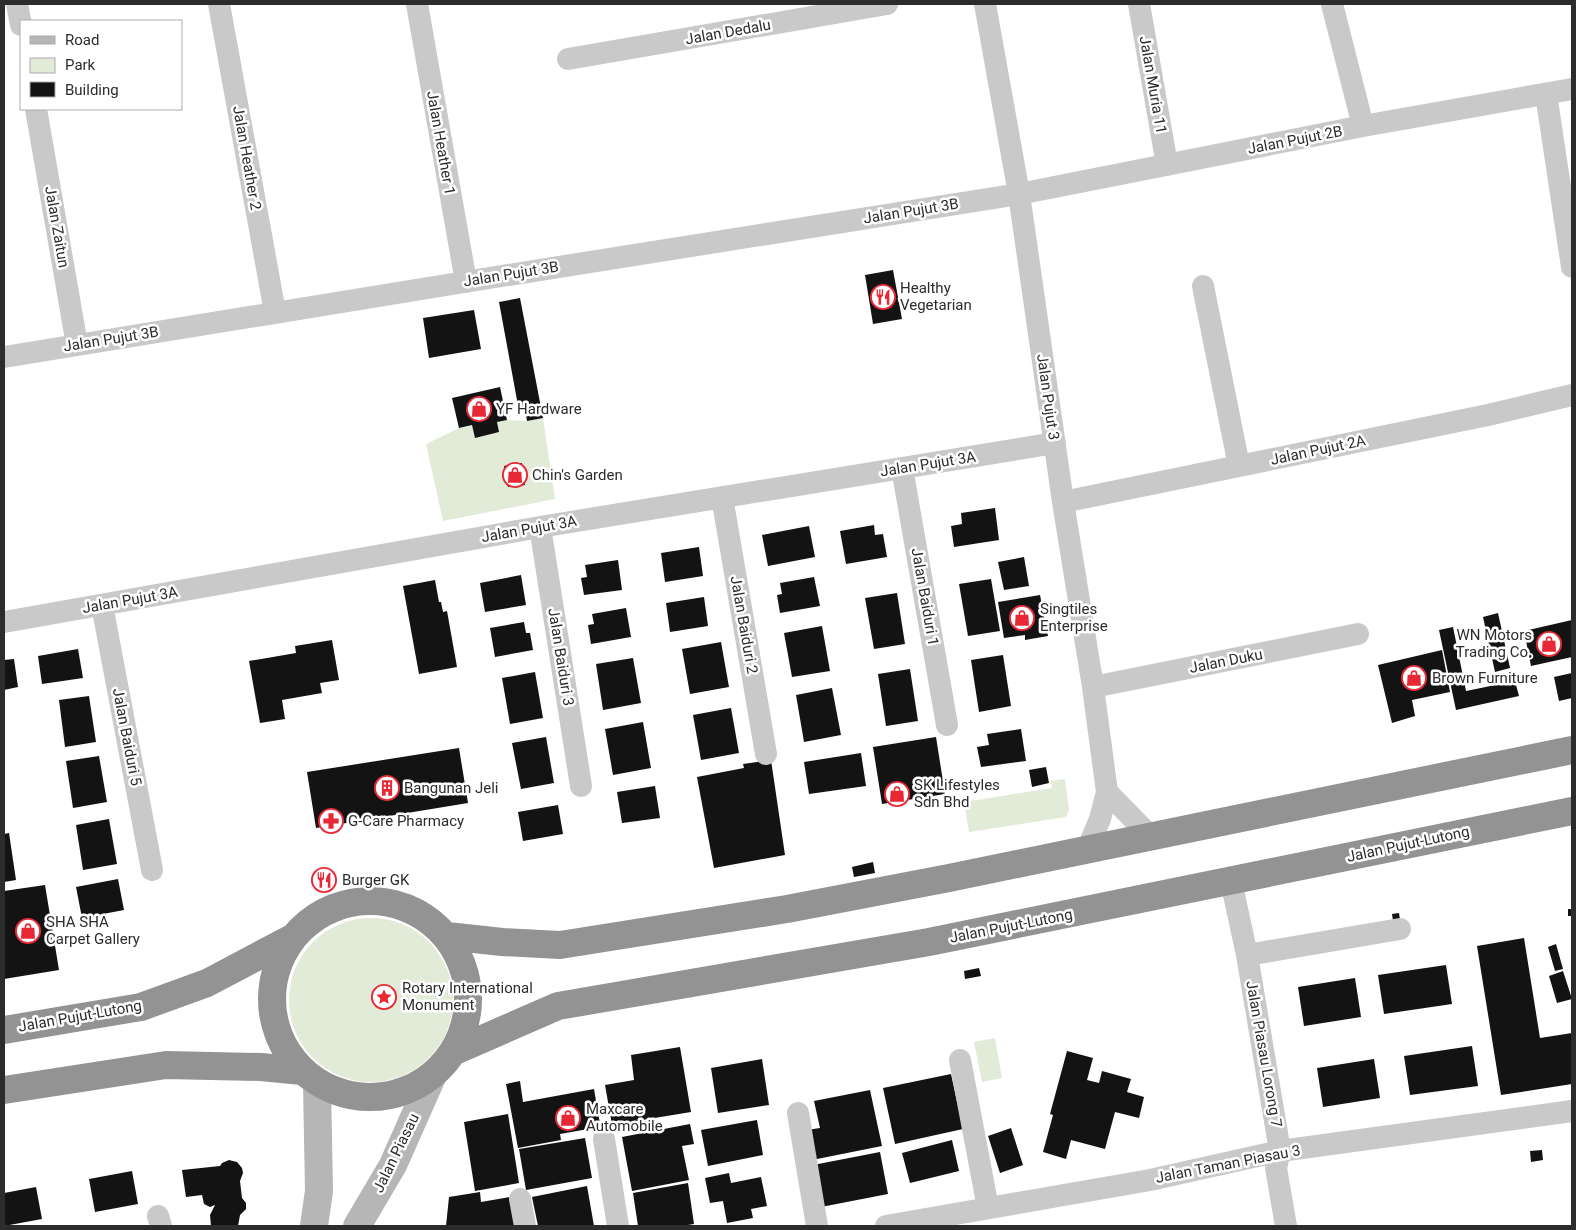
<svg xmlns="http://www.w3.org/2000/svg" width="1576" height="1230" font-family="Roboto,sans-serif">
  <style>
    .green { fill: #e2ead8 }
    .building { fill: #131313 }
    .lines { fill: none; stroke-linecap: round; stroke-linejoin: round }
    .street { stroke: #c9c9c9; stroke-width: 22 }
    .secondary { stroke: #b6b6b6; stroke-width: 28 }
    .highway { stroke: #939393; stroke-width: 28 }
    .labels { text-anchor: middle; stroke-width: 5; stroke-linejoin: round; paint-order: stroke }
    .street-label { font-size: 15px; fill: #2c2c2c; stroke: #fff }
    .poi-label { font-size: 15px; fill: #2c2c2c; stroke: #fff; text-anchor: start }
  </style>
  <rect width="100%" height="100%" fill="#fff"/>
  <path class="green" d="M543,418L555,499L443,521L426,444L459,428L472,425L475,437L499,432L497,422L507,420L527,421Z
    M1065,779L1069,810L1066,817L969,832L964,802L1052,788L1051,781Z
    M289 1000a82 82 0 1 1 164 0a82 82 0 1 1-164 0Z
    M995,1038L1002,1078L982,1082L974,1042Z"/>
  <path class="building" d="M893,270L902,319L873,324L865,275Z
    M520,298L543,418L527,421L525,409L519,411L499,302Z
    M474,310L481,349L429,358L423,318Z
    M500,387L507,420L497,422L499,432L475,438L472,425L459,428L452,398Z
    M522,463L525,485L508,487L504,466Z
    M995,508L999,540L954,547L951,526L962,524L961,513Z
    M874,525L875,535L883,534L887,557L846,564L840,531Z
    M809,526L815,557L768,566L762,535Z
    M699,547L703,576L665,582L661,553Z
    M1024,557L1029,586L1004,590L998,562Z
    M618,560L622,590L584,595L581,578L587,577L585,565Z
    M521,575L526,605L485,612L480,583Z
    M814,577L820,606L780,613L777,595L782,594L780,583Z
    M991,579L1000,631L968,636L959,584Z
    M435,580L439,602H441L443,612L447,611L457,667L419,674L403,586Z
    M897,593L905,644L874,649L865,598Z
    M1040,595L1048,636L1025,640V635L1004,638L998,602Z
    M704,597L708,626L670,632L666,603Z
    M626,608L631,637L591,644L588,625L594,624L592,614Z
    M1498,613L1510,668L1495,672L1483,617Z
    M1572,620V657L1531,666L1524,631Z
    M524,622L526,633H530L533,650L495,657L490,628Z
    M822,626L830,671L792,677L784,633Z
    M1453,627L1466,691L1515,681L1519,696L1456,710L1439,630Z
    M332,640L339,680L320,683L322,693L282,700L285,719L260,723L249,661L296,653L295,646Z
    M721,642L729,687L690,694L682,649Z
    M78,649L83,678L42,684L38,656Z
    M1442,650L1450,692L1412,700L1415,716L1392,723L1378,665Z
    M1003,655L1011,706L979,712L971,660Z
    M633,658L641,703L603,710L596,664Z
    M14,659L18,687L4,690V660Z
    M910,669L918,721L886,726L878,674Z
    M535,672L543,718L510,724L502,678Z
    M1572,673V698L1559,701L1554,677Z
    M832,688L841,735L804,742L796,695Z
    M89,696L96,742L65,747L59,700Z
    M731,708L739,753L701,760L693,715Z
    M643,722L651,768L613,775L605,729Z
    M1021,729L1026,761L981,767L977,747L989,745L987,734Z
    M546,737L554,783L521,789L512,743Z
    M936,737L945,794L882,804L873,747Z
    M459,748L468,803L316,828L307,772Z
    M861,753L866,786L809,794L804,762Z
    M99,756L107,802L73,808L66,761Z
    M771,760L785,855L714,868L697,777L744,768L743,764Z
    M1046,767L1049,783L1032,787L1029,770Z
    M655,786L660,818L622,823L617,792Z
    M558,805L563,834L523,841L518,812Z
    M109,819L117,864L83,870L76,825Z
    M9,833L16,880L4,882V834Z
    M873,862L875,873L854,877L852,867Z
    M327,877L328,882L321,883L320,878Z
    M118,879L124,910L82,918L76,887Z
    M45,885L59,970L4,979V891Z
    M1568,909H1572V916H1568Z
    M1399,913L1400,920L1393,921L1392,914Z
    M1524,938L1540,1038L1572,1033V1084L1501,1095L1477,946Z
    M1556,944L1563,969L1555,971L1548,947Z
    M1446,965L1452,1004L1384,1014L1378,975Z
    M979,968L981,976L965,979L964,971Z
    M1563,971L1572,999L1557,1003L1549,976Z
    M1355,978L1361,1017L1304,1026L1298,987Z
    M1472,1046L1478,1086L1410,1095L1404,1056Z
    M680,1047L691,1112L612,1125L605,1085L634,1080L631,1055Z
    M1067,1051L1093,1058L1087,1080L1099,1083L1102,1071L1131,1079L1127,1092L1144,1097L1139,1118L1115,1112L1105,1149L1071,1140L1066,1159L1043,1152L1053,1115L1050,1114Z
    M762,1059L769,1105L718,1113L711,1068Z
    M1374,1059L1380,1098L1323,1107L1317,1068Z
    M951,1074L963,1129L895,1144L883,1088Z
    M520,1081L523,1102L594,1089L600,1124H594V1128L560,1134L561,1140L518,1148L506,1084Z
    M870,1090L882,1146L812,1160L807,1130L820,1128L814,1101Z
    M508,1114L519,1183L475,1191L464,1122Z
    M757,1120L763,1155L708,1166L701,1130Z
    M690,1124L694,1144L682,1146L689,1180L632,1191L622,1137Z
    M1011,1128L1023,1165L1000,1173L988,1136Z
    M585,1138L592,1178L526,1190L519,1149Z
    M952,1140L959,1171L910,1183L902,1153Z
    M1542,1150L1543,1160L1531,1162L1530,1151Z
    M880,1152L888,1194L821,1207L813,1165Z
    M229,1160L237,1162L242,1168L243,1173L240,1181L242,1198L246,1203V1209L240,1215L238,1226H211L210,1215L215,1205L210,1207L204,1204L202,1195L186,1197L182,1170L220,1166L222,1163Z
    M132,1171L138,1204L95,1212L89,1179Z
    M729,1173L731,1183L761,1177L767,1206L751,1209L753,1218L727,1223L723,1201L710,1203L705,1178Z
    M688,1183L694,1224L682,1226H638L633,1193Z
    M587,1186L594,1226H538L532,1197Z
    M36,1187L42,1219L4,1226V1193Z
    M480,1192L481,1202L515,1196L520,1226H446L449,1197Z"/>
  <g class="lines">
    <path class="street" d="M17,4L21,25
      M219,4L275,312
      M417,4L466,282
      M985,4L1019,194L1063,502L1093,687L1107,792L1100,819L1087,850
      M1139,4L1167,165
      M1332,4L1363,126
      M568,59L887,4
      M1546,94L1572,267
      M36,109L77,345
      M1203,286L1239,466
      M4,357L483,279L1019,194L1363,126L1572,89
      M902,468L947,725
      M722,497L766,754
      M1063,502L1488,415L1572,395
      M540,527L581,786
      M102,605L152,870
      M4,622L540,527L1055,443
      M1093,687L1358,634
      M1107,792L1151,837
      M1231,881L1247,955L1280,1151L1276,1168L1286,1226
      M1247,955L1400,929
      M960,1060L988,1208
      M798,1113L817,1226
      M604,1139L618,1226
      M520,1199L525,1226
      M158,1216L161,1226
      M886,1226L1150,1180L1280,1151L1572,1111"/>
    <path class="secondary" d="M314,1226L319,1191L317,1084
      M357,1226L393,1165L432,1077"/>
    <path class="highway" d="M272 999a98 98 0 1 1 196 0a98 98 0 1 1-196 0Z
      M447,936L502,942L560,945L787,909L949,878L1572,750
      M4,1030L141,1007L207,983L292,938
      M455,1051L558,1006L929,942L1572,811
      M4,1090L166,1065L261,1067L302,1071"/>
  </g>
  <defs>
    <symbol id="restaurant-ring" viewBox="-11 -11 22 22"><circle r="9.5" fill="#fff" stroke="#e82834" stroke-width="1.5"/><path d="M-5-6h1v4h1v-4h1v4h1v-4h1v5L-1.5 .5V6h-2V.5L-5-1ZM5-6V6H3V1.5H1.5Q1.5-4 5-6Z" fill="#e82834"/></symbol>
    <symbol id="shop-ring" viewBox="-11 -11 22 22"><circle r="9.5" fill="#fff" stroke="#e82834" stroke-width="1.5"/><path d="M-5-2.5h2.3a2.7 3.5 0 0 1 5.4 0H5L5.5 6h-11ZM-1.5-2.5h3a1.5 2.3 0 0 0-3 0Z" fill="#e82834"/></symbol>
    <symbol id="building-ring" viewBox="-11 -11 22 22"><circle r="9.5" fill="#fff" stroke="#e82834" stroke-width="1.5"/><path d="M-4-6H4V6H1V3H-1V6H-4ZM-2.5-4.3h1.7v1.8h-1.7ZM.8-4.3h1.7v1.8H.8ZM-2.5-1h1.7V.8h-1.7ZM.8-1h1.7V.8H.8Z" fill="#e82834"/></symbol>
    <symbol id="pharmacy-ring" viewBox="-11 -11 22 22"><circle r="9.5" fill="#fff" stroke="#e82834" stroke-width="1.5"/><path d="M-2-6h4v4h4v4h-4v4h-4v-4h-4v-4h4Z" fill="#e82834"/></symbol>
    <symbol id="sight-ring" viewBox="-11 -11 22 22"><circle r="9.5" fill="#fff" stroke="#e82834" stroke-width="1.5"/><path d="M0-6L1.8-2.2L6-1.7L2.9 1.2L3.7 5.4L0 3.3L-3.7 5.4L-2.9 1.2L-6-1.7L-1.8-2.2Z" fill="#e82834"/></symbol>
  </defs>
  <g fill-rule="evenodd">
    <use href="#restaurant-ring" x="869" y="283" width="28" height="28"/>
    <use href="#shop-ring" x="465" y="395" width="28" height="28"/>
    <use href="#shop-ring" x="501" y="461" width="28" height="28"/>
    <use href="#shop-ring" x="1008" y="604" width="28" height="28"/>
    <use href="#shop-ring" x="1535" y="630" width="28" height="28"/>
    <use href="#shop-ring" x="1400" y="664" width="28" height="28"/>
    <use href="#building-ring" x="373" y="774" width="28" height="28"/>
    <use href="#shop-ring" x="883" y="780" width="28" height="28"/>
    <use href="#pharmacy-ring" x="317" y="807" width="28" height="28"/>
    <use href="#restaurant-ring" x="310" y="866" width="28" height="28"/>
    <use href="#shop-ring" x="14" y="917" width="28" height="28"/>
    <use href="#sight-ring" x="370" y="983" width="28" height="28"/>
    <use href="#shop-ring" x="554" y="1104" width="28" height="28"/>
  </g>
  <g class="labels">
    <g class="street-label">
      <text transform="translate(728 32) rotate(-10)" y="5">Jalan Dedalu</text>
      <text transform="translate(1153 85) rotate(80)" y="5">Jalan Muria 11</text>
      <text transform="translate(1295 140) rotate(-11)" y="5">Jalan Pujut 2B</text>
      <text transform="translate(441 143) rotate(80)" y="5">Jalan Heather 1</text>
      <text transform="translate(247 158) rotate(80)" y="5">Jalan Heather 2</text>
      <text transform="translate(911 211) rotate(-9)" y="5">Jalan Pujut 3B</text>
      <text transform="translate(57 227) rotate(80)" y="5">Jalan Zaitun</text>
      <text transform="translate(511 274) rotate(-9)" y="5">Jalan Pujut 3B</text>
      <text transform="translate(111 339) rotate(-9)" y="5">Jalan Pujut 3B</text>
      <text transform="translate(1048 397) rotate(82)" y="5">Jalan Pujut 3</text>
      <text transform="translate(1318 450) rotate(-12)" y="5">Jalan Pujut 2A</text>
      <text transform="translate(928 464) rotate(-9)" y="5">Jalan Pujut 3A</text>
      <text transform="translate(529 529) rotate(-10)" y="5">Jalan Pujut 3A</text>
      <text transform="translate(925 597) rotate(80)" y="5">Jalan Baiduri 1</text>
      <text transform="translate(130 600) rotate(-10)" y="5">Jalan Pujut 3A</text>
      <text transform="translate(744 625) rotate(80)" y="5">Jalan Baiduri 2</text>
      <text transform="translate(561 657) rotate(81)" y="5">Jalan Baiduri 3</text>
      <text transform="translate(1226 661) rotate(-11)" y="5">Jalan Duku</text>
      <text transform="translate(127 737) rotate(79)" y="5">Jalan Baiduri 5</text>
      <text transform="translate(1408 844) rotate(-12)" y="5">Jalan Pujut-Lutong</text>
      <text transform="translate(1011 926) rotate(-11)" y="5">Jalan Pujut-Lutong</text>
      <text transform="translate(80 1016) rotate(-10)" y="5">Jalan Pujut-Lutong</text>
      <text transform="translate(1264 1054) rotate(80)" y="5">Jalan Piasau Lorong 7</text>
      <text transform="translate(396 1153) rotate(-64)" y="5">Jalan Piasau</text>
      <text transform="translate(1228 1164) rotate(-11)" y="5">Jalan Taman Piasau 3</text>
    </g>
    <g class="poi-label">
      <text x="900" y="293">Healthy<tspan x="900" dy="17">Vegetarian</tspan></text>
      <text x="496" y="414">YF Hardware</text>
      <text x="532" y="480">Chin's Garden</text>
      <text x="1040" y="614">Singtiles<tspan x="1040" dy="17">Enterprise</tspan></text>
      <text x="1532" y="640" text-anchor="end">WN Motors<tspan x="1532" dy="17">Trading Co.</tspan></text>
      <text x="1432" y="683">Brown Furniture</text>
      <text x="914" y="790">SK Lifestyles<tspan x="914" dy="17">Sdn Bhd</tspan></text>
      <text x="404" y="793">Bangunan Jeli</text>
      <text x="348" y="826">G-Care Pharmacy</text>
      <text x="342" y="885">Burger GK</text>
      <text x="46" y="927">SHA SHA<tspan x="46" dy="17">Carpet Gallery</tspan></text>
      <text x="402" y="993">Rotary International<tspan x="402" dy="17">Monument</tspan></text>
      <text x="586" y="1114">Maxcare<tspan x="586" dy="17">Automobile</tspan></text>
    </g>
  </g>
  <rect width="1576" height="1230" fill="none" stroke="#2c2c2c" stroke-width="10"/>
  <rect x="20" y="20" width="162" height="90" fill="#ffffff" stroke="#ababab"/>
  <rect x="30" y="36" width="25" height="8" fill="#b6b6b6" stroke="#ababab"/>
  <text x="65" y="45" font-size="15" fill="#2c2c2c">Road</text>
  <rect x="30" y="58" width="25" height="15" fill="#e2ead8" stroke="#ababab"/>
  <text x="65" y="70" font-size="15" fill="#2c2c2c">Park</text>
  <rect x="30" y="82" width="25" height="15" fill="#131313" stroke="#ababab"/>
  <text x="65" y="95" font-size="15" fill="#2c2c2c">Building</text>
</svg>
